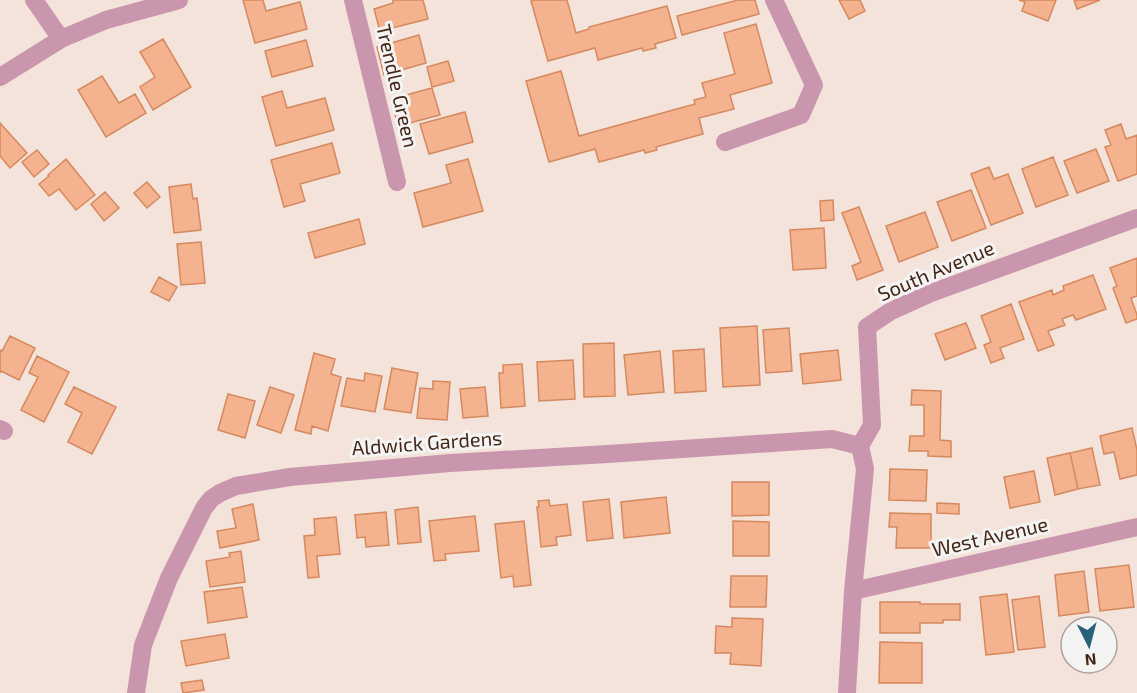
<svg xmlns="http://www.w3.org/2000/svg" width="1137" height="693" font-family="'Exo 2',sans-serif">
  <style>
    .building { fill: #f5b28f; stroke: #d5895f; stroke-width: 1.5 }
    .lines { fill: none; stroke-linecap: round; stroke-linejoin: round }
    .minor { stroke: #c996ae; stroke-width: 18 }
    .labels { text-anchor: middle; stroke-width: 6; stroke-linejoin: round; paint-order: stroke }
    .street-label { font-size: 20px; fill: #452615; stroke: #f4f4f4 }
  </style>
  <rect width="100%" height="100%" fill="#f3e3da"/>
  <path class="building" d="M243,0H263L266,11L300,2L307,29L255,43Z
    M393,0H423L428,19L380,31L374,9L393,3Z
    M534,0H567L576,33L589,29V27L667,6L676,38L655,44L656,48L643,51L642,48L598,60L595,48L548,61L531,1Z
    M738,0H755L759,14L682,35L677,16Z
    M839,0H860L865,11L849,19Z
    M1019,0H1056L1048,21L1022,11L1025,2Z
    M1074,0H1100L1077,9Z
    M756,24L772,83L730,95L734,109L699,118L703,134L656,147L657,150L645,153L644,150L599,162L595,149L549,162L526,81L561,71L579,136L695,104L694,100L706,97L702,83L735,74L724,33Z
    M419,35L426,63L384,75L377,47Z
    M163,39L191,87L153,110L140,87L155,77L140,52Z
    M306,40L313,66L272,77L265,51Z
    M448,61L454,81L432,87L427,67Z
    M102,76L119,103L135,94L146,113L106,137L78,90Z
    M432,88L440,115L398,126L391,99Z
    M282,91L287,108L325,98L334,130L276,146L262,97Z
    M465,112L473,142L429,154L420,124Z
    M0,123L27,153L10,168L0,156Z
    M1121,124L1126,139L1137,135V174L1118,181L1105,147L1111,145L1105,130Z
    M332,143L340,173L300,184L305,201L284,207L271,160Z
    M1096,149L1109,181L1077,193L1064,161Z
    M37,150L49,164L34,177L22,162Z
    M1053,157L1068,195L1036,207L1022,169Z
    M66,159L95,195L76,210L59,189L49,196L39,184L49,176L48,175Z
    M468,159L483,211L423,227L414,193L451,183L446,165Z
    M989,167L994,179L1008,174L1023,213L991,225L971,174Z
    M147,182L160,197L147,208L134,193Z
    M191,184L193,199L197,198L201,230L174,233L169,187Z
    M971,190L986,228L952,241L937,202Z
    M105,192L119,208L104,221L91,204Z
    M833,200L834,220L821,221L820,201Z
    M859,207L883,270L857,280L852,266L861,262L842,213Z
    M925,212L938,247L899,262L886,226Z
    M359,219L365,244L315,258L308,233Z
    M824,228L826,268L793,270L790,230Z
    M201,242L205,283L181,285L177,244Z
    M1137,258V296L1131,298L1137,315V319L1126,323L1113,288L1117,286L1110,268Z
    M1093,275L1106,309L1076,320L1073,315L1062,319L1065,325L1048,331L1054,345L1038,351L1019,302L1052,290L1053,295L1064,290L1063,286Z
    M159,277L177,287L169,301L151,292Z
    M1011,304L1024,339L1000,348L1004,358L991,363L984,345L991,342L981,316Z
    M966,323L976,348L945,360L935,334Z
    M757,326L760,385L723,387L720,328Z
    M789,328L792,371L766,373L763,330Z
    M10,336L35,348L19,380L1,371L0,373V350L2,351Z
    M614,343L615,396L584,397L583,344Z
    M704,349L706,391L675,393L673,351Z
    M838,350L841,380L803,384L800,354Z
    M660,351L664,392L628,395L624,355Z
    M314,353L335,359L331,374L341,377L328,431L312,426L311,434L295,430Z
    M37,356L69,372L44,422L21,410L38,377L29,373Z
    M573,360L575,399L539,401L537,362Z
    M522,364L525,406L501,408L499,373H503V365Z
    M392,368L418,373L411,413L384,409Z
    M365,373L382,376L375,412L341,406L347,378L364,381Z
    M433,381L450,382L447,420L417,418L420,388L433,389Z
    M74,387L116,407L92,454L68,442L82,413L65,404Z
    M270,387L294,395L281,433L257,425Z
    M485,387L488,416L463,418L460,389Z
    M912,390L941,391L940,440L951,441V457L928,456V451H909L910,436H924V405H911Z
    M228,394L255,401L245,438L218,430Z
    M1132,428L1137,450V475L1120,479L1114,452L1104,454L1100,436Z
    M1092,448L1100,485L1078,489L1070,453Z
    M1070,453L1078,489L1055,495L1047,458Z
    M890,469L927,470L926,501L889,500Z
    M1034,471L1040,502L1010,508L1004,477Z
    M732,482H769V515L732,516Z
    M666,497L670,533L624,538L621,502Z
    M609,499L613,538L587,541L583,502Z
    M549,500L550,506L567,504L571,535L556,537L557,545L541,547L537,507H539L538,501Z
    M937,503L959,504V514L937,513Z
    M253,504L259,540L220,548L217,531L236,528L232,509Z
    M418,507L421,542L398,544L395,510Z
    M386,512L389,545L366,547L365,537L357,538L355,515Z
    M890,513L931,514V548H896L897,527H889Z
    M475,516L479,551L445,554L446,560L434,561L429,521Z
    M336,517L340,554L317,556L319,577L308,578L304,536L315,535L314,519Z
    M524,521L531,585L514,587L513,576L501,578L495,524Z
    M733,521L769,522V556H733Z
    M241,551L245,582L210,587L206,561L230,557L229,553Z
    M1129,565L1134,607L1100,611L1095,569Z
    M1084,571L1089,612L1059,616L1055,575Z
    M731,576H767L766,607H730Z
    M242,587L247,617L208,623L204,592Z
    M1007,594L1014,652L986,655L980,597Z
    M1039,596L1045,647L1018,650L1012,600Z
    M880,602H920V604H960V620H943V623H920V633H880Z
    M732,618L763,619L761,666L730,664L731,653H715L716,626L732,627Z
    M225,634L229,658L186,666L181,641Z
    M880,642L922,643V683H879Z
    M202,680L204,690L183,693L181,683Z"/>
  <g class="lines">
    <path class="minor" d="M34,0L61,39
      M353,0L397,182
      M0,77L61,39L106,20L179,0
      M725,142L801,115L814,85L774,0
      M0,429L4,431
      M860,446L872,425L867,327L891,311L931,293L1137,218
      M853,591L1137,527
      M136,693L143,645L169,578L204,508L211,499L220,493L236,486L290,477L450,463L608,454L832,439L860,446
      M847,693L853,591L865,469L860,446"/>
  </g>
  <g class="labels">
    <g class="street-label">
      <text transform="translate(397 86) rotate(77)" y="7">Trendle Green</text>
      <text transform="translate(936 271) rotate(-23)" y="7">South Avenue</text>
      <text transform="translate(427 443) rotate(-4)" y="7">Aldwick Gardens</text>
      <text transform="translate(990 537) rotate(-13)" y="7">West Avenue</text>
    </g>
  </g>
  <g transform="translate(1089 645) rotate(174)"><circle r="28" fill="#f4f4f4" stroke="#aea29b" stroke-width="1.5"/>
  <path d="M0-4.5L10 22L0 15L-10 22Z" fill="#27617a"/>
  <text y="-9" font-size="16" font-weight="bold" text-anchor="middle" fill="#452615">N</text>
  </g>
</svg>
